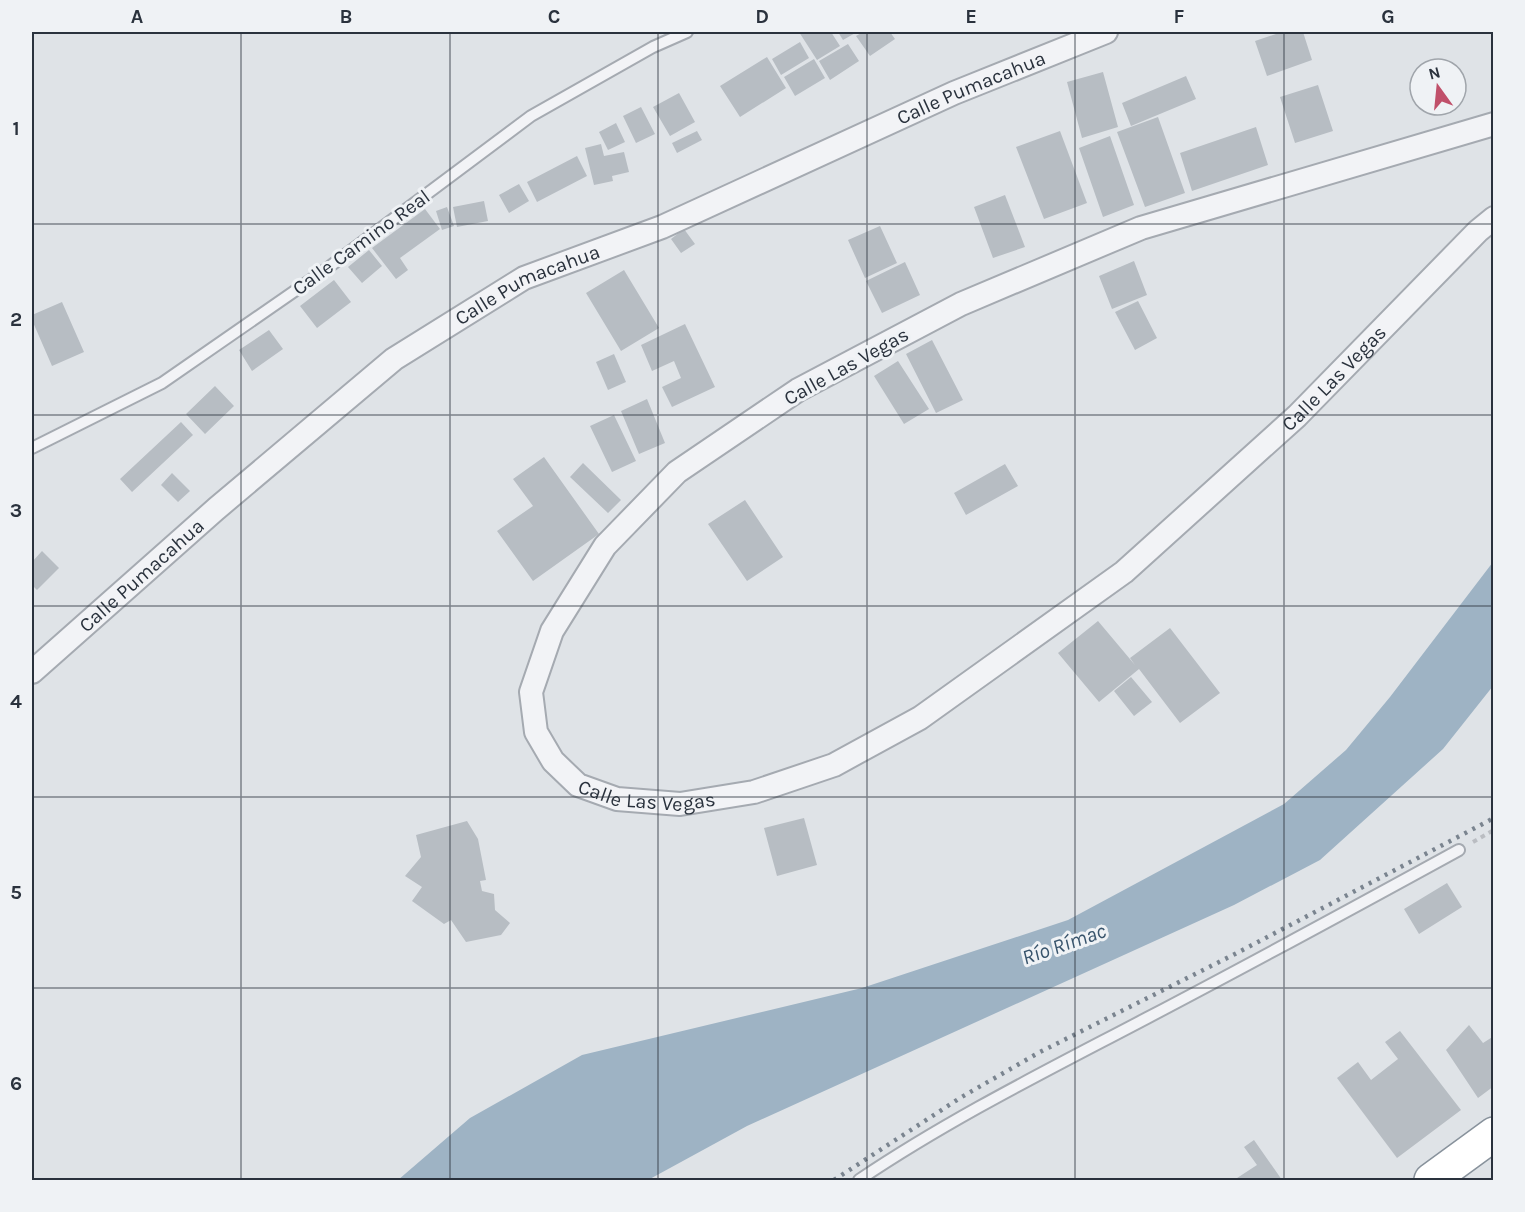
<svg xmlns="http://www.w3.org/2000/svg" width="1525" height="1212" font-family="Karla,sans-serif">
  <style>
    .water { fill: #9eb3c4 }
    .building { fill: #b7bdc3 }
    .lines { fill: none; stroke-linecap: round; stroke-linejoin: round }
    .lane-casing { stroke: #a5aab1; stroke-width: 14 }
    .street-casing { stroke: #a5aab1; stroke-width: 26 }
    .highway-casing { stroke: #88929c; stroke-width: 36 }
    .path { stroke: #babdc2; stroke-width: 4; stroke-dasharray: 4.5 4.5; stroke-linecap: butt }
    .lane { stroke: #f2f3f6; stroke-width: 10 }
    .street { stroke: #f2f3f6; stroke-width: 22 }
    .highway { stroke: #fff; stroke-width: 33 }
    .rail { stroke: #7a848f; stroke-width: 4.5; stroke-dasharray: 3 6; stroke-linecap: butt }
    .grid { fill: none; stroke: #2a323d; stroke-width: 1.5; stroke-opacity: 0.55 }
    .labels { text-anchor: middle; stroke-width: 6; stroke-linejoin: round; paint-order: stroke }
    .street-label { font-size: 20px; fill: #2a323d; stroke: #eff2f5 }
    .water-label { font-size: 21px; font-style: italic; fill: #38546c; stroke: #eff2f5 }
    .neatline { fill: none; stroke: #2a323d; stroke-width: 2 }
    .grid-label { font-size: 20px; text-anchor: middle; font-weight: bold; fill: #2a323d }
  </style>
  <rect width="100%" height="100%" fill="#dfe3e7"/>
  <path class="water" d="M1493,562V686L1443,749L1320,860L1234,905L747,1126L648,1180H398L470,1118L582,1055L862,988L1068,920L1284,804L1346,750L1390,697Z"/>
  <path class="building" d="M799,32H831L840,46L817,60Z
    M838,32H857L843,40Z
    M863,32H890L895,39L870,56L856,36Z
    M1282,32H1303L1312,60L1267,76L1255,41Z
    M800,42L809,58L781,75L772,59Z
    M848,44L859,61L830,80L819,61Z
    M767,57L786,88L740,117L720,86Z
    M814,59L825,78L795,96L784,77Z
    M1103,72L1118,127L1082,138L1067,82Z
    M1186,76L1196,99L1131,126L1122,103Z
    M1318,85L1333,131L1295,143L1280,97Z
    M679,93L695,122L670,136L653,107Z
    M641,107L655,134L636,143L623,116Z
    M1158,117L1185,193L1145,207L1117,132Z
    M616,123L625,142L608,150L599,132Z
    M1256,127L1268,165L1192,191L1180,153Z
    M697,131L702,140L677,153L672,143Z
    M1060,131L1087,203L1044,219L1016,147Z
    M1110,136L1134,205L1103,217L1079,148Z
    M601,144L604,156L624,152L629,172L612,176L613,181L594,185L585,148Z
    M577,156L587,176L537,202L527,182Z
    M519,184L529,201L509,213L499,195Z
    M1005,195L1025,247L993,258L974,207Z
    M484,201L488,221L457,227L453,207Z
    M447,207L454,226L442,230L436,211Z
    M425,209L440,229L400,258L408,270L396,279L372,248Z
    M880,226L897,263L865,278L848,240Z
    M684,229L695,244L681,253L671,239Z
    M369,250L382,266L362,283L348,267Z
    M1134,261L1147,295L1112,309L1099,276Z
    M905,262L920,295L882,313L866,281Z
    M624,270L659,328L621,351L586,293Z
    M334,280L351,302L317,328L300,306Z
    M1138,301L1157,338L1135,350L1115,312Z
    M62,302L84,352L52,366L32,320V315Z
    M685,324L715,387L672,407L662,387L681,378L674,361L652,371L641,345Z
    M269,330L283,349L252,371L239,350Z
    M932,340L963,400L936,413L906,354Z
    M614,354L626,382L608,390L596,362Z
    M898,361L929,409L904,424L874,376Z
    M215,386L234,406L205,434L186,414Z
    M647,399L665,443L639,454L621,411Z
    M614,415L636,461L612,472L590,426Z
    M181,422L193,435L132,492L120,479Z
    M544,457L599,534L533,581L497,531L533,506L513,479Z
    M583,463L621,500L608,513L570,477Z
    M1005,464L1018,486L966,515L954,493Z
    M172,473L190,491L178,502L161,485Z
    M745,500L783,557L747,581L708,524Z
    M42,551L59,568L37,590L32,585V562Z
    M1098,621L1135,665L1130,658L1170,628L1220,693L1180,723L1139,669L1099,702L1058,653Z
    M1131,677L1152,702L1134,716L1114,691Z
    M804,818L817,865L777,876L764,828Z
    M467,821L478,839L486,880L480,881L482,891L494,894L495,910L510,923L501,935L466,942L451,920L444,924L412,901L422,887L405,876L421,857L416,835Z
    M1447,883L1462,907L1419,934L1404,909Z
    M1469,1025L1483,1043L1494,1036V1086L1478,1098L1446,1050Z
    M1400,1031L1461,1110L1397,1158L1337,1078L1358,1062L1371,1080L1398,1059L1385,1042Z
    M1254,1140L1282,1180H1234L1257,1165L1244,1147Z"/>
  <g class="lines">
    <defs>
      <path id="lane" d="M32,448L162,383L325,270L531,116L653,47L687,32
        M859,1180C951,1118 1050,1069 1147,1018C1252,963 1355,907 1459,850"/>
      <g id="street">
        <path id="s1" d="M1494,124L1141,228L961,304L798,390L677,472L605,546L552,631L531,692L536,732L553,761L578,785L617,799L680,804L754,792L834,765L920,718L1124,572L1297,416L1478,231L1494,218"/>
        <path id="s2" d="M32,672L216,509L394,359L524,278L662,227L954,93L1106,32"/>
      </g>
      <path id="highway" d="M1431,1180L1494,1134"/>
    </defs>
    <use href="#lane" class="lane-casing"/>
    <use href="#street" class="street-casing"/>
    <use href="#highway" class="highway-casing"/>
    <path class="path" d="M1473,842L1494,830"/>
    <use href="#lane" class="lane"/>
    <use href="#street" class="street"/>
    <use href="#highway" class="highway"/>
    <path class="rail" d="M834,1180L960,1098L1038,1053L1235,954L1494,818"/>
  </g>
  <path class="grid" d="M241,32V1180M450,32V1180M658,32V1180M867,32V1180M1075,32V1180M1284,32V1180M32,224H1494M32,415H1494M32,606H1494M32,797H1494M32,988H1494"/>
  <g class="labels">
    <g class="street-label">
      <text dy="7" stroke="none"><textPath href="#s2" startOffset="1118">Calle Pumacahua</textPath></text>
      <text transform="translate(361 242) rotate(-36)" y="7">Calle Camino Real</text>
      <text dy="7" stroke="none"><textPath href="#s2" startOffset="632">Calle Pumacahua</textPath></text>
      <text transform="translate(846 366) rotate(-29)" y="7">Calle Las Vegas</text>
      <text dy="7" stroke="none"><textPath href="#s1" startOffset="2169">Calle Las Vegas</textPath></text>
      <text dy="7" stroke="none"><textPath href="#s2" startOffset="146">Calle Pumacahua</textPath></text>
      <text dy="7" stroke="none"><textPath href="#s1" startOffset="1341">Calle Las Vegas</textPath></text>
    </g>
    <g class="water-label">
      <text transform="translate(1064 944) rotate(-19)" y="7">Río Rímac</text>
    </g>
  </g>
  <rect width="1525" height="1212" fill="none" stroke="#eff2f5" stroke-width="66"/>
  <g transform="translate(1438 87) rotate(345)"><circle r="28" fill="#eff2f5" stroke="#a0a5ab" stroke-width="1.5"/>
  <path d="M0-4.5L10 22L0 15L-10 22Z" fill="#c0506a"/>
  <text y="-9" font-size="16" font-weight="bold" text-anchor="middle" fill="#2a323d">N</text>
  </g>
  <rect x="33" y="33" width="1459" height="1146" class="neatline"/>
  <g class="grid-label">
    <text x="137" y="23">A</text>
    <text x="346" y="23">B</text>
    <text x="554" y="23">C</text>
    <text x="762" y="23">D</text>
    <text x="971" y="23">E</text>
    <text x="1179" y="23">F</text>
    <text x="1388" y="23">G</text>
    <text x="16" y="135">1</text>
    <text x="16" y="326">2</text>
    <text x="16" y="517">3</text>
    <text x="16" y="708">4</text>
    <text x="16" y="899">5</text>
    <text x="16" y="1090">6</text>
  </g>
</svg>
